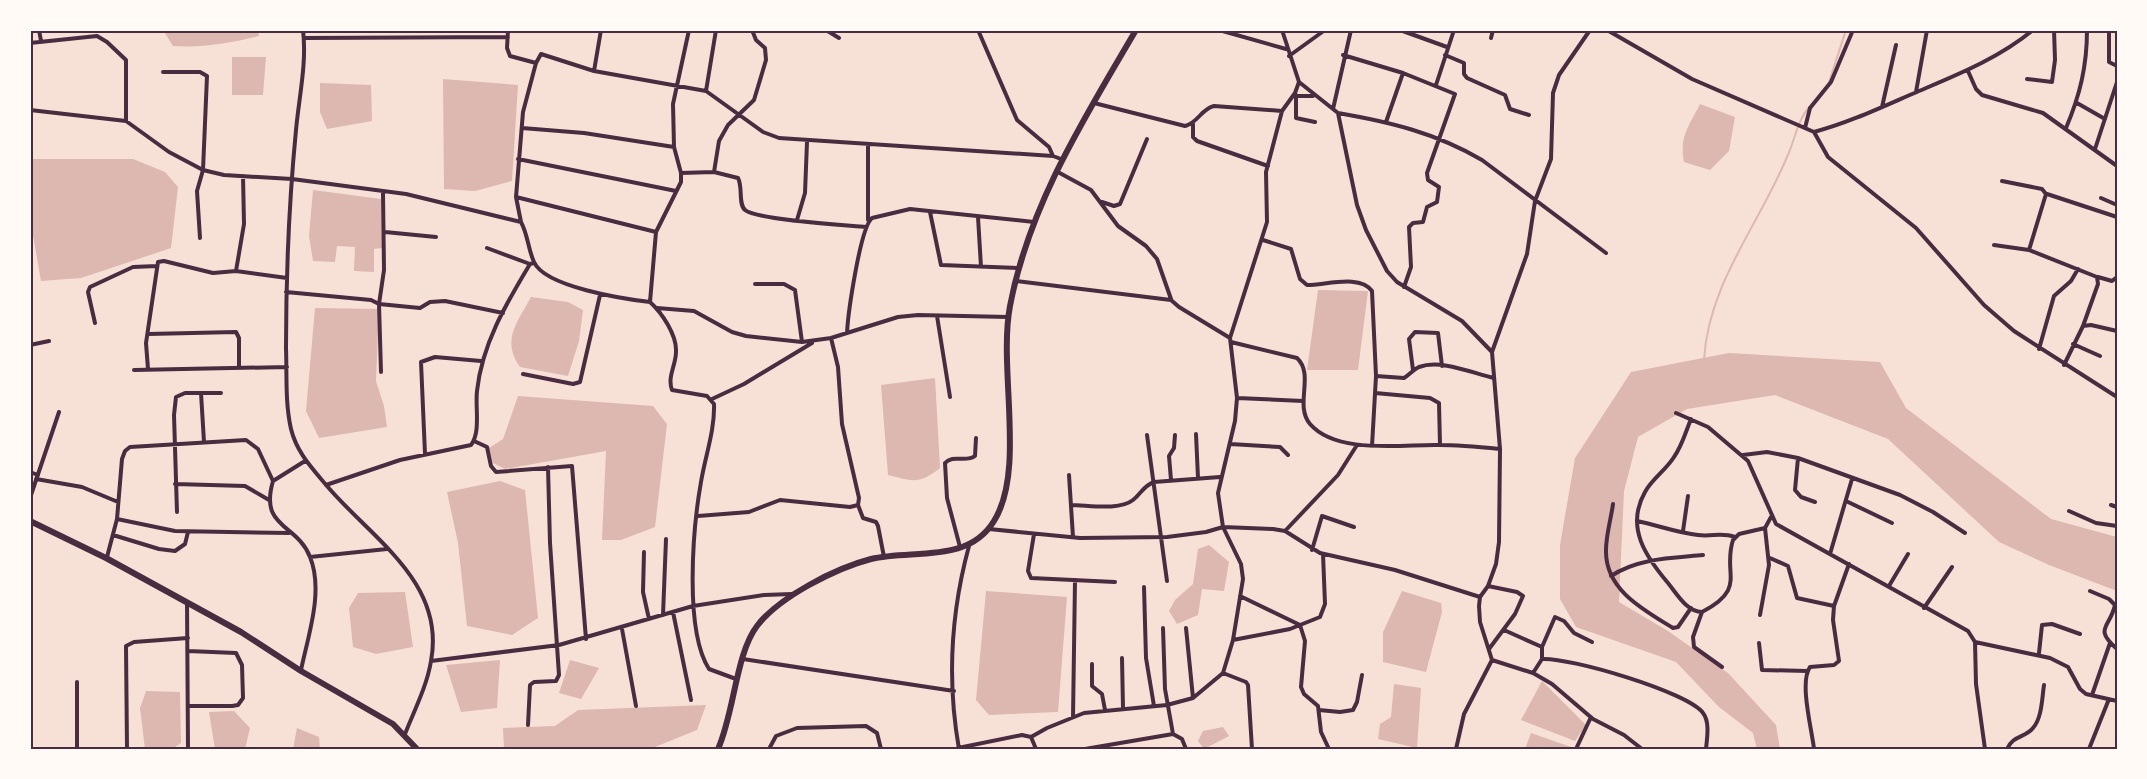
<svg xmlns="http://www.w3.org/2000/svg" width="2147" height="779" font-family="Arial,sans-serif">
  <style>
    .water { fill: #dcb8b0 }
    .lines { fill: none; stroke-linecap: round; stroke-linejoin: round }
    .stream { stroke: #dcb8b0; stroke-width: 2 }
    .minor { stroke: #4a2c40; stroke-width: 4 }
    .trunk { stroke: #4a2c40; stroke-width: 6 }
    .neatline { fill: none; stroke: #4a2c40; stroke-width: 2 }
  </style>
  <rect width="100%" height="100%" fill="#f7e1d7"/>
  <path class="water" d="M163,30H258L259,36C230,43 203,48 173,46Z
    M232,57H266L263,95H232Z
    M443,79L518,85L512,181L475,191L444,189Z
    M320,83L371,85L372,121L327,129L320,112Z
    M1700,104L1735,117L1729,151L1710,170L1684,162C1679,136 1689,126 1700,104Z
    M30,159H133L165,172L178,187L171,248L81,278L41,281L30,218Z
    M313,190L381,199L382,248L374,249V272L354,271L355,247L337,246L335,262L313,261L309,236Z
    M1318,290L1368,291L1358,370H1307Z
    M531,297L568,302L583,310L579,341L568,376L520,367C501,340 517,323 531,297Z
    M315,308L379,309L376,381L384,406L387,427L319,438L306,411Z
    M1729,353L1880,362L1906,408L2051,519L2117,537V591L2049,565L1999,542L1888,439L1775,395L1687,409L1638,437L1624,491L1619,602L1668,631L1728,673L1776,725L1780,749H1757L1753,733L1719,707L1676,662L1576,627L1560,599V545L1575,458L1631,372Z
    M935,378L940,468C919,485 912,481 888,475L881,385Z
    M518,396L653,406L667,424L655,527L621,540H602L606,451L505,469L493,463L489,448L503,439Z
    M500,481L525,490L538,618L512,635L467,626L458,543L447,492Z
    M1209,545L1229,562L1224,591L1202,589L1198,615L1177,624L1169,611L1175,600L1193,584L1198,549Z
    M986,591L1067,597L1058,712L989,715L976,700Z
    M1402,591L1441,603L1442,612L1426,672L1383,662V632Z
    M405,592L413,647L376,654L353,647L349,608L358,593Z
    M500,660L497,708L461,712L446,665Z
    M570,660L599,668L581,699L559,693Z
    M1542,681L1586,725L1575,741L1521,720Z
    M1394,684L1421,688L1417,748L1378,739L1380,724L1391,717Z
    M146,691L180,692L181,743L172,749H145L140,708Z
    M706,705L697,730L650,749H504L503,728L555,726L578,710Z
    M234,711L250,728L245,749H215L209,712Z
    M1223,727L1229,736L1204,749L1198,741L1203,731Z
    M297,728L319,737L320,749H293Z
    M1531,733L1574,748V749H1525Z"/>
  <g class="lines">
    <path class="stream" d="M1829,82L1846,30
      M1704,360C1708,284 1759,225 1787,157C1795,140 1797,121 1809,107"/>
    <path class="minor" d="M39,30L41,41
      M303,30C307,63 299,97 296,130C289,202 286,275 286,348C287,375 285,403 291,429C297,453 312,468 327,486C371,538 446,582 431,661C427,686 414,711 405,734
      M508,30L507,48L510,56L536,63
      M826,30L839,38
      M978,30L1017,120L1049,147L1053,156
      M1219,30L1286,49
      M1282,30L1299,82L1338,113L1357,205L1366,230L1387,271L1397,282L1462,321L1492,352
      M1400,30L1447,47
      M1607,30L1692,79L1814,132C1851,122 1884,106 1919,91C1959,74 1999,58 2033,30
      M2109,30V62L2117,66
      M304,38L508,37
      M1491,38L1493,30
      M30,43L97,36L107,42L126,60V121
      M1343,55L1403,73L1455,94L1427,173L1428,180L1439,187L1437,202L1427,207L1423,222L1413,223L1409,227L1411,267L1404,287
      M1445,55L1464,63V74L1467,78L1505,95L1510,109L1529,115
      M1289,56L1325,30
      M594,71L601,30
      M1968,71L1976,89L1982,95L2043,113L2117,166
      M163,72H200L207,76L203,170L197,191L200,238
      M2027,79L2052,82L2055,60L2054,30
      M1436,85L1454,30
      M706,91L716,30
      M1916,92L1927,30
      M1296,95V118L1315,122
      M1294,96H1313
      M1094,103L1185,126C1198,123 1201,109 1214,106L1282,111L1295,93L1299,82
      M2077,103L2105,119
      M1882,107L1896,45
      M1333,109L1351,30
      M30,110L126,121L169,152L203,170L224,175L292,179L406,194L521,222C528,235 528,249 534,262C545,287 624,299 650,302L656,232L681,182V173L674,147L673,104L689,30
      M1338,113C1390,122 1436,133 1482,160L1606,253
      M1386,122L1403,73
      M1193,124V137L1197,141L1268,166
      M522,128L584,133L674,147
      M1805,128L1810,108L1831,82L1853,30
      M2066,128C2080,95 2087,66 2087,30
      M1814,132L1828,157L1916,228L1984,305L2014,331L2117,397
      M868,146V220
      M2095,149L2117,82
      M518,159L676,191
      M1056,171L1091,190L1118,226L1146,246L1157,259L1171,299
      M714,172L719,141L728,125L754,100L766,60L765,48L756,40L752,30
      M681,173L714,172L738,178C743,187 738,204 745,210C757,220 845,225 866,227
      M2002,181L2042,189L2046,194L2029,250
      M383,193L384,270L379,304L420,308L430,302L445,301L503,313
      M2047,194L2117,217
      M516,197L521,222
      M2101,198L2117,205
      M1102,202L1114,206L1120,204L1147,139
      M930,212L941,265L1019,268
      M978,217L981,267
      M797,220L805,193L807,142
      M385,232L436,237
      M656,232L516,197L523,112L536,63L541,54L594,71L706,91L763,132L779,138L1053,156L1061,159
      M1263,240L1291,249L1300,279L1307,285C1326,285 1360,274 1372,291L1376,376L1372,446
      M1994,245L2029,250L2097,277L2098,284L2083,326
      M487,248L530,264
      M236,271L244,224L243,176
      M2098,277L2112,281L2117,277
      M1016,281L1171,300L1179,307L1230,338L1237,398L1235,421L1218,493L1223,527L1241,564L1243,579L1233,640L1223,673L1246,682L1248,685L1252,749
      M755,284H784L795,290L802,342
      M286,292L371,300L379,304L381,372
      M650,302C662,313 677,335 676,352C676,365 667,377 672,390L707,396L714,404C715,430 705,457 701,482C693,527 684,630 709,669L736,679
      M657,308L694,311L732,332L746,336L802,342L831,338L898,317L918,315L1008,317
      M937,316L950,397
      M95,323L88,292L90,287L133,267L157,266
      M847,333C848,314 860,228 872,218L910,209L1034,222
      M148,334L236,332L239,338V368
      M1230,338L1267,222L1266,172L1282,111
      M1231,342L1297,358C1315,375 1294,405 1310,424C1337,455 1403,444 1439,445C1460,445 1480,447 1500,449
      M2073,344L2100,356
      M30,345L49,341
      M2039,349L2054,296L2071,281L2078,269
      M2064,365L2083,326L2091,325L2117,331
      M148,369L146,343L158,262L164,261L213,273L236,271L287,278
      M134,370L287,367
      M1413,370L1409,339L1415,332L1438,333L1442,366
      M523,374L573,384L580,382L600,295
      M1376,376L1404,378C1409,375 1413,370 1419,367C1441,359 1472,373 1494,378
      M201,393L204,442
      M1375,393L1430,398L1439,403L1440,445
      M1237,398L1303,401
      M712,399L744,384L812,343
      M1676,413L1708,427L1748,461L1776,524L1968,631L1975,642L1976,684L1985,749
      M1691,419C1686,431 1682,446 1674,457C1666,470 1652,479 1645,492C1625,527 1646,557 1668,583C1677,594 1687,612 1702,612C1748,588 1722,574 1733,540L1739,534L1765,528
      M1196,434L1198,478
      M1147,435L1167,581
      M474,441L487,447L491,466L496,472L572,466L586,639
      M1230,444L1280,447L1288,455
      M425,454L421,362L435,357L481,361
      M1743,455L1767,452L1798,458L1900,495L1933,512L1965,533
      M1798,458L1795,490L1801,497L1815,502
      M30,472L38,475
      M1069,475L1073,537
      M36,479L82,487L118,502
      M1171,480L1169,456L1174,448L1175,435
      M175,484L245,486L269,500
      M326,485L400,460L471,445C481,432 475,407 477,391C482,344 506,304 530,264L534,263
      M30,498L59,412
      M1846,501L1892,523
      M1613,504C1611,519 1606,535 1606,550C1605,590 1644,610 1673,628L1678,627L1691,608
      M858,505L863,518L876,522L878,526L884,557
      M1071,505C1088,505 1119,511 1133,500C1141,494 1143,486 1154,482L1220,477
      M2111,505L2117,507
      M2069,511L2096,523L2117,526
      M177,512L174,415L176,397L185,393H221
      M698,516L749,512L780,500L850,507L858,505L859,498L842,424L838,367L831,338
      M117,519L175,531L289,533
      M1637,521C1657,525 1678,533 1698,535C1712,537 1721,532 1735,537
      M989,529L1080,538L1167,537L1206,532L1223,527L1273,529L1285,531L1320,553L1395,570L1480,597
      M1285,531L1338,475L1357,445
      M1683,531L1688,496
      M1034,534L1028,571L1031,578L1115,582
      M113,535L159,549L175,551L185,544L188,532
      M960,547L947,498L945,463C953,454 966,463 975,456L976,438
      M1312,550L1322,516L1354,527
      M644,552L643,592L649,619
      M1830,554L1852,479
      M107,557L117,519L122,459L125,451L130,447L246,440L258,449L273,481
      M310,557L387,549
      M1770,558L1788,566L1797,598L1834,606
      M1611,576C1638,558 1672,558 1703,555
      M1488,586L1517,592L1523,596L1515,614L1489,649
      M1889,586L1908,554
      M1144,587L1146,658L1154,706
      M2090,591L2109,599L2115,605C2110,628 2093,628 2117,649
      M1240,596L1300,625L1305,641L1301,687L1304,694L1318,706L1321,732L1329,749
      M187,602L188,749
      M1924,608L1952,567
      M673,612L691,700
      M1702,612L1693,637L1694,647L1722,667
      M663,615L666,539
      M1760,615L1769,565L1765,528L1771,517
      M1163,628L1165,689L1173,734
      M1186,628L1193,698
      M622,629L636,706
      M1504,630L1542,647
      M1233,640L1290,629L1320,617L1325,604L1323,554
      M1975,642L2050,658L2068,667L2080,689L2086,694L2117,701
      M1759,643L1762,670L1807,671
      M188,651L236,653L242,665L243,698L238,705L232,706H188
      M2039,653L2042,625L2052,624L2080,634
      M1122,658L1123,708
      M743,659L954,691
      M1542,659V647L1555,617L1564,621L1574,633L1592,642
      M1492,660L1533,673L1552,684L1593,719L1624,735L1642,749
      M431,661L559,645L693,606L764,595L792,594
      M1092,664V686L1102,694L1105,710
      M301,670C308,636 324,591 310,557C297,523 259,529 273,481L305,461
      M1533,673L1542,659C1569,657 1688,692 1703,713C1710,722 1707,738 1706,749
      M77,682V749
      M2092,695L2110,643
      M1319,710L1340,712L1353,710L1357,702L1362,675
      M1073,717L1075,580
      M528,725L530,685L534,682L556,681L559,675L550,543L548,467
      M1031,737L1047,728L1084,713L1167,705L1193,698L1223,673
      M958,748L1022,735L1031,737L1036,749
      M127,749L126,646L134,642L188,638
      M769,749L776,736L797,728L866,726L877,733L881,749
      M959,749C947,681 951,612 969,546
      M1085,749L1173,734L1182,739L1186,749
      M1456,749L1464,714L1492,660L1480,622L1479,606L1480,597L1488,586L1496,564L1499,542L1500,449L1492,352L1527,254L1535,201L1551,159L1553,93L1559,75L1590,30
      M1576,749L1591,717
      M1814,749C1812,730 1799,682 1810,667L1834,665L1839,661L1833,620L1834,606L1849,564
      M2007,749C2013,735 2025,738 2033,728C2042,718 2042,698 2044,685
      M2089,749L2109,699"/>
    <path class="trunk" d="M30,521L106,558L241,632L301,671L393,724L417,749
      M718,749C734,714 736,653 757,626C779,597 836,568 871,559C913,549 968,564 994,521C1026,470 998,368 1010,306C1029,205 1085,117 1136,30"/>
  </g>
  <rect width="2147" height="779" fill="none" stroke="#fffaf5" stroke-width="63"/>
  <rect x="32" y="32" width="2084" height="716" class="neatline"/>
</svg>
